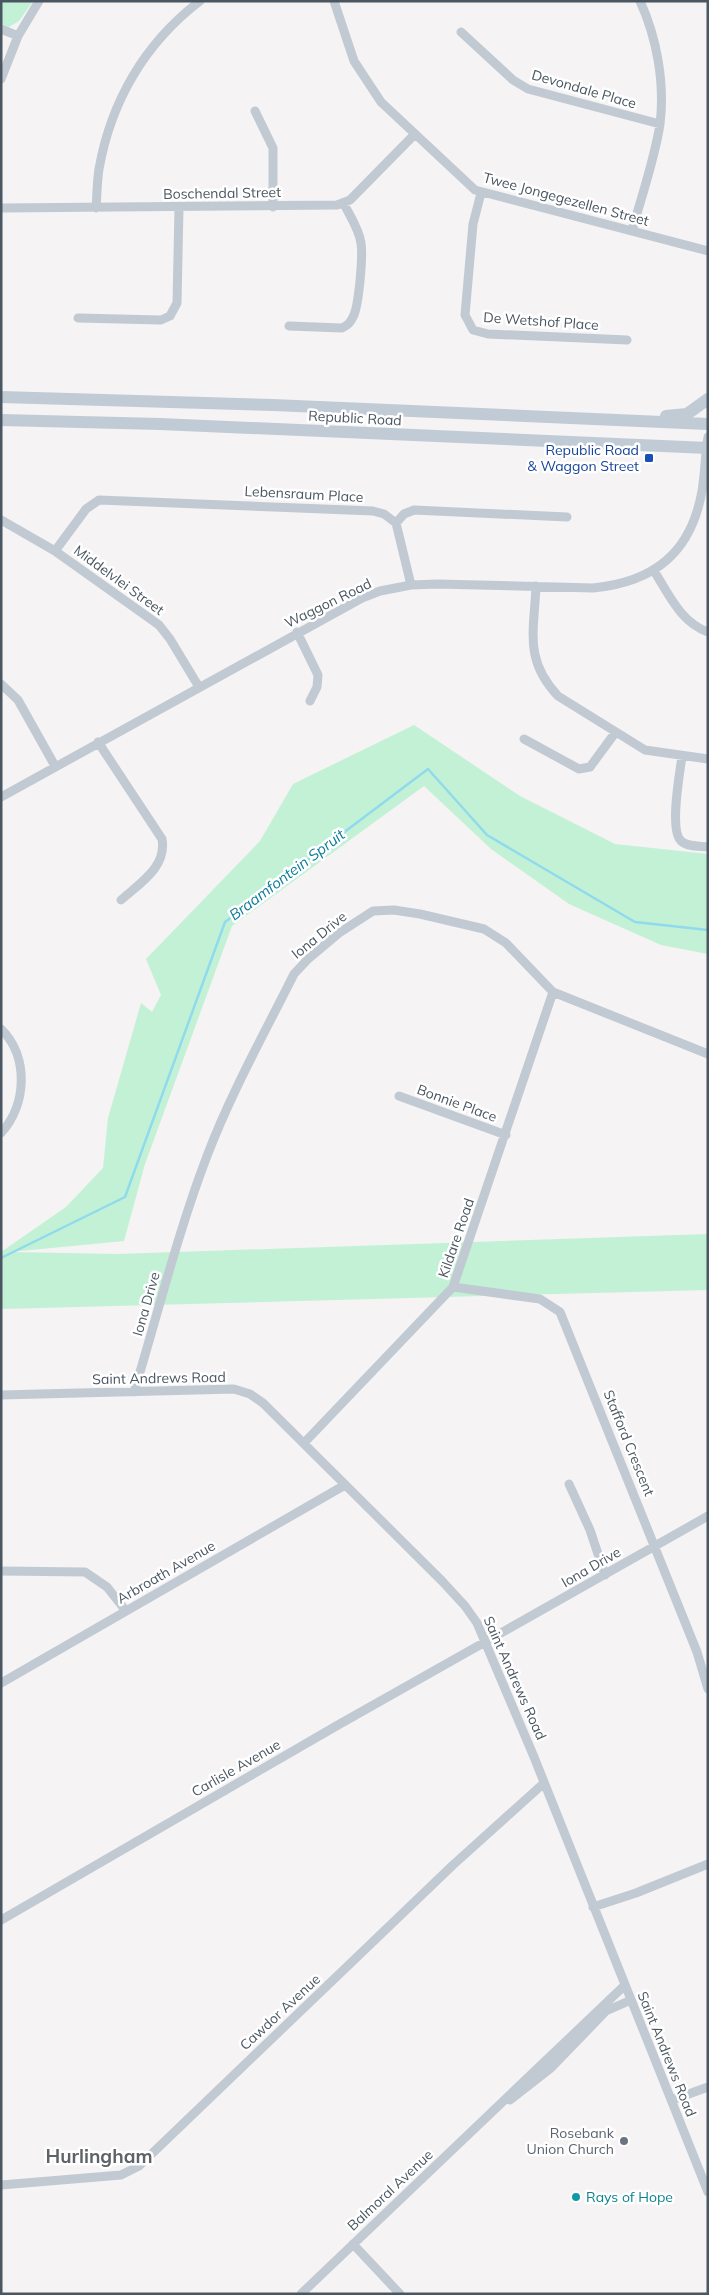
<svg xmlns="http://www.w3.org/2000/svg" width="709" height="2295" font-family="Mulish,sans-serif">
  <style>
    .green { fill: #c3f1d5 }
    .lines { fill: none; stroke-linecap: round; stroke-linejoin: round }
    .stream { stroke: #90daee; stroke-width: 2.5 }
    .street { stroke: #c1cad2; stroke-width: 9 }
    .secondary { stroke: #c1cbd6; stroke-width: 12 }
    .transit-dot { fill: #1a4fb4; stroke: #fff; stroke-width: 2 }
    .worship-dot { fill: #6b7280; stroke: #fff; stroke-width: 2 }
    .culture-dot { fill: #0f9aa8; stroke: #fff; stroke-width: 2 }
    .labels { text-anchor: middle; stroke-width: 5; stroke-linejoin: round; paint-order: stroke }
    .street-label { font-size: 14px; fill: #4a5661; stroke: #fff }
    .transit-label { font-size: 14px; fill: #164399; stroke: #fff; text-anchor: end }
    .worship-label { font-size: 14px; fill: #5b616d; stroke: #fff; text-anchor: end }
    .culture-label { font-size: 14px; fill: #0d838f; stroke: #fff; text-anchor: start }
    .water-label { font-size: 15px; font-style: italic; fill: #0c7c9b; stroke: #fff }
    .district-label { font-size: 19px; font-weight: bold; fill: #5f6368; stroke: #fff }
  </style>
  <rect width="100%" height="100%" fill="#f5f3f3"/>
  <path class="green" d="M1,1H33L19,21L9,27L1,24Z
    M414,725L520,796L615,844L708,854V954L661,945L569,904L491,849L424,786L232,926L145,1164L124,1241L10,1252L118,1254L708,1234V1290L1,1309V1252L66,1207L103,1168L108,1118L141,1003L152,1012L161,995L146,959L260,841L293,784Z"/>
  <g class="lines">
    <path class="stream" d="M1,1258L125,1197L225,922L428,769L487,835L635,922L708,930"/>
    <path class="street" d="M334,1L354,61L381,102L475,190L708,251
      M1,29L18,36
      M461,32L513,80L528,89L660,124
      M1,79L18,36L39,1
      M255,111L273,148V207
      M481,193L473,224L465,315L473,330L488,334L627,340
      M1,208L337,205L350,200L415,134
      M96,208C97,195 97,182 99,169C111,101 145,43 200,1
      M632,231C641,198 655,158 660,124C665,84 657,38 640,1
      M78,318L161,320L170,316L177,303L179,208
      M289,326L342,328C348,325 350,323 353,317C359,306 363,256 361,243C359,229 350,216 344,204
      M1,520L55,551L159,625L170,639L199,687
      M396,523L404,514L414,510L567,517
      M55,551L86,509L99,500L373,511L384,514L396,523L411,585
      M654,571C669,594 680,622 708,632
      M536,586C534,632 524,660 558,696L645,750L708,759
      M297,632L318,675L317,687L310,701
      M1,684L18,700L55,766
      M524,739L579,769L590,767L615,733
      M98,742L162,839C167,867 140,883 121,900
      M682,756C680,772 669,830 681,841C688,847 699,846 708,847
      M1,797L362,598L380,591L411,585L437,584L593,588C654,582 691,553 702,491C705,473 705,455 708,437
      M1,1029C29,1056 27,1105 1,1133
      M399,1096L506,1135
      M453,1287L540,1299L560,1312L697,1652L708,1689
      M134,1392C158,1313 178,1232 207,1156C231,1093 264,1034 294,974L308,959L339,933L373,911L394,910L420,914L484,929L506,943L553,992L708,1054
      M1,1395L234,1389L250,1394L263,1403L442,1581L465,1606L477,1623L534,1757L708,2192
      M304,1443L453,1287L553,992
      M569,1484L590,1530L605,1575
      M1,1571L85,1572L107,1587L126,1611
      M1,1683L345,1485
      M593,1907L636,1893L708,1864
      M1,1920L338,1725L708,1516
      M510,2100L551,2068L606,2011L631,2000
      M672,2100L708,2087
      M1,2185L121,2175L139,2166L453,1865L544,1783
      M353,2244L400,2294
      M301,2294L625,1985"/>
    <path class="secondary" d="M1,397L273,405L708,424
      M666,416L687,414L708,399
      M1,420L160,424L708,448"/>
  </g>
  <rect class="transit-dot" x="644" y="453" width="10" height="10" rx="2.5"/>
  <circle class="worship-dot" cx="624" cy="2141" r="5"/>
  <circle class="culture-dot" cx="576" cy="2197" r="5"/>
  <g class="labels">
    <g class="street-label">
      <text transform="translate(584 89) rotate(16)" y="5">Devondale Place</text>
      <text transform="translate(222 193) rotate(-1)" y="5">Boschendal Street</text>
      <text transform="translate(566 199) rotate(15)" y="5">Twee Jongegezellen Street</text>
      <text transform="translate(541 321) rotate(4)" y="5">De Wetshof Place</text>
      <text transform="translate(355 418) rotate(3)" y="5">Republic Road</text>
      <text transform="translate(304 494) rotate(3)" y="5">Lebensraum Place</text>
      <text transform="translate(119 580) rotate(36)" y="5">Middelvlei Street</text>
      <text transform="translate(328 603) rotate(-26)" y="5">Waggon Road</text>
      <text transform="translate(319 935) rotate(-39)" y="5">Iona Drive</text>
      <text transform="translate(457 1103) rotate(20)" y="5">Bonnie Place</text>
      <text transform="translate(456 1238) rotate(-71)" y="5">Kildare Road</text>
      <text transform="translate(146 1304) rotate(-74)" y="5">Iona Drive</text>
      <text transform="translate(159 1378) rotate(-1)" y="5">Saint Andrews Road</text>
      <text transform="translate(629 1443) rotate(68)" y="5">Stafford Crescent</text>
      <text transform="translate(591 1567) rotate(-30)" y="5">Iona Drive</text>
      <text transform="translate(166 1572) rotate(-30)" y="5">Arbroath Avenue</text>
      <text transform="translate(515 1678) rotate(66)" y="5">Saint Andrews Road</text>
      <text transform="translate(236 1768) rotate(-30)" y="5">Carlisle Avenue</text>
      <text transform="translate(280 2012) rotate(-43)" y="5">Cawdor Avenue</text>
      <text transform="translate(667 2054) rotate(68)" y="5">Saint Andrews Road</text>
      <text transform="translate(390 2190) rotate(-43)" y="5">Balmoral Avenue</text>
    </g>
    <g class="transit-label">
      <text x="639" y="455">Republic Road<tspan x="639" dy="16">&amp; Waggon Street</tspan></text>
    </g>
    <g class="worship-label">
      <text x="614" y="2138">Rosebank<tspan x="614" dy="16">Union Church</tspan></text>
    </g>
    <g class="culture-label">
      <text x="586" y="2202">Rays of Hope</text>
    </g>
    <g class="water-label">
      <text transform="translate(287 875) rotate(-37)" y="5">Braamfontein Spruit</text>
    </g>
    <g class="district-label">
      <text x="99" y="2163">Hurlingham</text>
    </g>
  </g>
  <rect width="709" height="2295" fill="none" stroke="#4a5661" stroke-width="5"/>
</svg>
